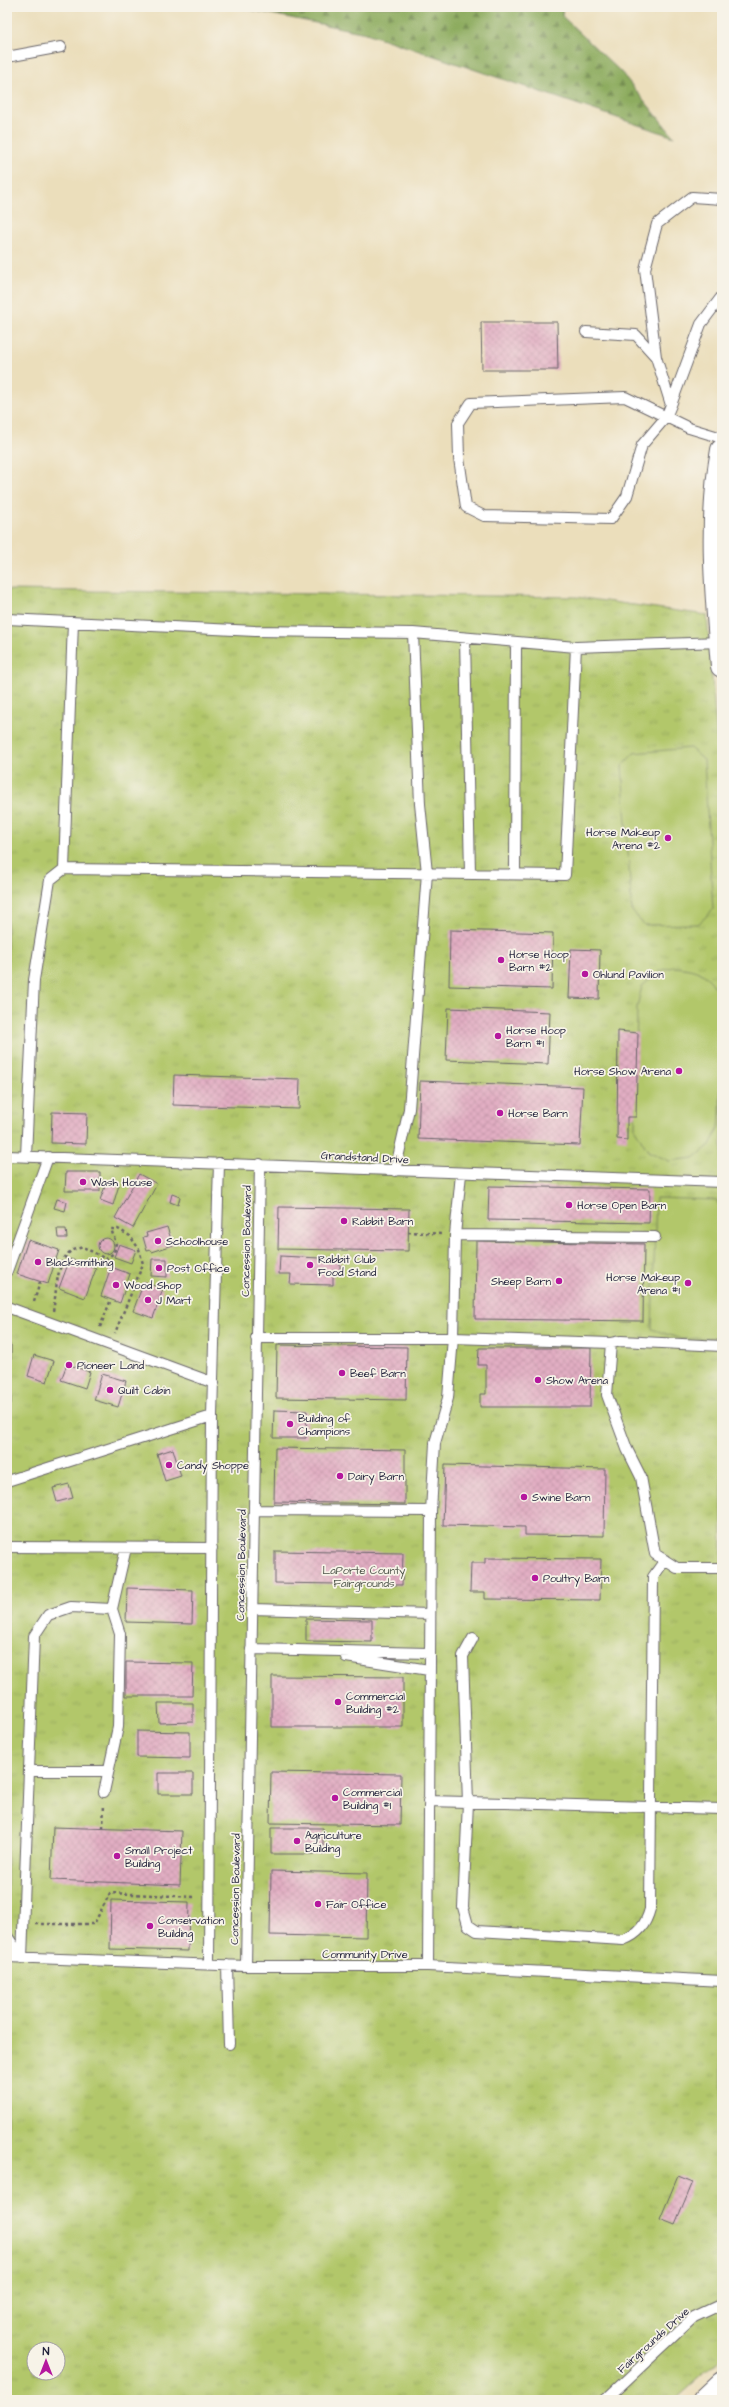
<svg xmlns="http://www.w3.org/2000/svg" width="729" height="2407" font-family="'Architects Daughter',sans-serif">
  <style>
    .grass { fill: url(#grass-tufts); stroke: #6a7453; fill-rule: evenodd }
    .forest { fill: url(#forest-firs); stroke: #58674d }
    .garden { fill: #b2c76b; stroke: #6a7453 }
    .building { fill: url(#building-cross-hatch) }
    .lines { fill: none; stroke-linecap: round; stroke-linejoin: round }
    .lane-casing { stroke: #686468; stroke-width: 12 }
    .secondary-casing { stroke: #686468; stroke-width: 24 }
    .primary-casing { stroke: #686468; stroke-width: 24 }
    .path { stroke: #686468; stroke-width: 2.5; stroke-dasharray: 3 3; stroke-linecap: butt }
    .lane { stroke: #fff; stroke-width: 10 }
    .secondary { stroke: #fff; stroke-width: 22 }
    .primary { stroke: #fff; stroke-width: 22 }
    .poi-dot { fill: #b5179e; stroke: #f7f3e8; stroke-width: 1.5 }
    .labels { text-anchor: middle; stroke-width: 3.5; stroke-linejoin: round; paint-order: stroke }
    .poi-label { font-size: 11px; fill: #22223b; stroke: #f7f3e8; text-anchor: start }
    .street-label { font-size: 11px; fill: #22223b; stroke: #f7f3e8 }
    .park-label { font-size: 11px; fill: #4d5449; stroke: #f7f3e8 }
  </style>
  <defs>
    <pattern id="grass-tufts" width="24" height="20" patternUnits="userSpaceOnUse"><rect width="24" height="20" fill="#b2c76b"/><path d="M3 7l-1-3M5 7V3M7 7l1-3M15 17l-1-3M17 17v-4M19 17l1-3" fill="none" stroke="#99ab5e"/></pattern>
    <pattern id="forest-firs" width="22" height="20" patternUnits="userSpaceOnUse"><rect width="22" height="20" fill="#8dac5f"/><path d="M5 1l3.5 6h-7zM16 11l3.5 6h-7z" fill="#738c50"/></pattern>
    <pattern id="building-cross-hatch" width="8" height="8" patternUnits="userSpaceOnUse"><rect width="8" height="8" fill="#e2aec3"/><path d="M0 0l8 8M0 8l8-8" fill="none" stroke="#c295a8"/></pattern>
  </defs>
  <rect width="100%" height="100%" fill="#f7f3e8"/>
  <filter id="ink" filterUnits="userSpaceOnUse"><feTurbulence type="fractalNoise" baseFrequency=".025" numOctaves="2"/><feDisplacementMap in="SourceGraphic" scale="8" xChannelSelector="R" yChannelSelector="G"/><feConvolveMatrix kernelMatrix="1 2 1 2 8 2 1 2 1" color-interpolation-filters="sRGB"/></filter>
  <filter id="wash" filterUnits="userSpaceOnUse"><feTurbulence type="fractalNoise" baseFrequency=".012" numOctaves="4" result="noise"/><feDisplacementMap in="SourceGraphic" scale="16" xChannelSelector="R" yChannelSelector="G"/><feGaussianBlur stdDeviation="0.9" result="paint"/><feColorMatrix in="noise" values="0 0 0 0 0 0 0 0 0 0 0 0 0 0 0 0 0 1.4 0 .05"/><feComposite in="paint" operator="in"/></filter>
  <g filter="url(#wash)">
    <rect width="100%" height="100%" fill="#ebdebb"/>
    <path class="grass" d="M7,590L576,597L707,615L722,803V2357L674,2400H7ZM34,2349H58V2373H34Z"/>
    <path class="forest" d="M235,7H563L562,16L621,72L674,137L366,33Z"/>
    <path class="garden" d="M690,748L704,760L713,910L698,924L644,925L632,911L622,766L634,753Z
      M673,967C702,969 710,975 722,1001L720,1116L719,1127L710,1145L694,1158L669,1161L648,1151L635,1129L637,1007L642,986L660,971Z
      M656,1198L717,1200L722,1211V1337L681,1339L652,1329Z"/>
    <g id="blocks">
      <path class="building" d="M481,322H557L558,370H482Z
        M450,930L553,933L552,989L449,986Z
        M571,949L600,950L599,999L569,998Z
        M448,1008L550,1012L548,1064L446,1060Z
        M618,1031L638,1033L636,1117H627V1140L617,1139Z
        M174,1075L300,1079L299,1109L173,1105Z
        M420,1081L583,1087L580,1145L418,1139Z
        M52,1112L87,1113L86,1144L51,1143Z
        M66,1172H100V1191H65Z
        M139,1174L157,1184L133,1228L115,1218Z
        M107,1181L119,1185L113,1205L100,1200Z
        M489,1186L650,1189L649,1223L488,1220Z
        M172,1194L180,1197L178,1205L170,1202Z
        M57,1199L67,1202L65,1211L54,1208Z
        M279,1207L409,1209L408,1251L278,1249Z
        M167,1227L173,1245L152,1252L151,1250L147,1251L143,1237L147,1236L146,1233Z
        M57,1229H66L67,1238H58Z
        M98 1246a8 8 0 1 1 16 0a8 8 0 1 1-16 0Z
        M28,1240L59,1250L48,1284L17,1274Z
        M476,1241L644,1244L643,1321L475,1319Z
        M119,1244L136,1250L131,1263L114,1257Z
        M280,1256L340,1259V1271H333V1285L290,1284L291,1274H279Z
        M70,1259L96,1269L85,1298L59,1288Z
        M152,1259H167V1277L151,1276Z
        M111,1267L130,1274L120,1303L101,1296Z
        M144,1282L163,1289L153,1318L133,1311Z
        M7,1345H11V1404H7Z
        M277,1345L407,1347L406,1400L276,1398Z
        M479,1348H591L590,1407H480V1394H486V1365H478Z
        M34,1355L54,1361L47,1382L28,1376Z
        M67,1364L90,1372L85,1388L61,1380Z
        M102,1374L126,1381L118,1407L94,1400Z
        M274,1410L307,1411L306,1438H273Z
        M275,1448L405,1450V1504L274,1502Z
        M173,1449L181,1476L165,1481L157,1454Z
        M445,1465L605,1469L604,1536L525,1535V1527L443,1525Z
        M69,1484L73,1498L57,1502L53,1488Z
        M275,1551L403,1553L402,1585L275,1583Z
        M485,1558L601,1559L600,1600L485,1599V1592H470L471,1563H485Z
        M127,1588L193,1590L192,1624L126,1622Z
        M306,1619L372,1620V1642L306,1641Z
        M126,1662L193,1663L192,1696H126Z
        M272,1676L403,1677V1727H272Z
        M158,1703H193V1722L159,1723Z
        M137,1731L190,1732V1758L137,1757Z
        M271,1772L401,1774L400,1825L270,1823Z
        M158,1773H193V1794H158Z
        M53,1827L182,1831L180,1885L51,1880Z
        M271,1828H323V1854H271Z
        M271,1871L367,1873L366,1937L270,1935Z
        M111,1900L189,1902L188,1951L110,1949Z
        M678,2176L693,2182L675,2225L660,2219Z"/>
    </g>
  </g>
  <g filter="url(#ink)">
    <use href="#blocks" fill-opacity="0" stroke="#686468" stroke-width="1"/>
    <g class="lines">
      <defs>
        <path id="lane" d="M7,57L61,47
          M586,332L636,335L656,357L671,405L666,417L642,445L627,496L611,519L484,516L466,507L459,458L458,423L471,403L625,397L689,428L722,438
          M656,357L645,269L657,224L692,197L722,199
          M671,405L701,324L722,296
          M7,619L255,631L413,633L576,647L720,642
          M465,638L470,873
          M64,869L565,875L576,647
          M515,874L516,642
          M7,1156L722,1182
          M26,1156L34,980L50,880L64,869L73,622
          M395,1171L409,1109L427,873L420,804L413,633
          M455,1235L655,1237
          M7,1271L48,1157
          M7,1307L214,1383
          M256,1338H453L611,1343
          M722,1346L621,1341L611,1343L607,1395L627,1449L641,1477L655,1554L677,1568H722
          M7,1481L212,1416
          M254,1510L431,1511
          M7,1547L212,1548
          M252,1609L430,1614
          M473,1638L463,1656L468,1803L463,1907L468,1925L477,1931L623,1940C639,1934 646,1924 650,1909L653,1577L665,1560
          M251,1649L429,1653
          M346,1657L429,1670
          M29,1771H107
          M104,1792L118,1727L120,1634L112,1609
          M428,1801L722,1809
          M7,1936L22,1958L34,1636L48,1615L71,1607L112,1609L126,1548
          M7,1957L246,1966H428L722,1981
          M209,1965L212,1416L219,1163
          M227,1965L229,2044
          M246,1966L260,1164
          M428,1966L431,1511L435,1443L448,1398L453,1338L455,1235L461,1174
          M605,2400L694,2317L722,2304"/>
        <path id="secondary" d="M722,450C709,520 716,595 722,666"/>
        <path id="primary" d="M704,2400L722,2383"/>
      </defs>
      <use href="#lane" class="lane-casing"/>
      <use href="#secondary" class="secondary-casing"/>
      <use href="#primary" class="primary-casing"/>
      <path class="path" d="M408,1232L443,1234
        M34,1302L40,1282
        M53,1311C57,1293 55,1263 71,1251C74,1249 80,1248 83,1247L106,1259L114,1253L116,1243L111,1229H118L130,1236L139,1249L143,1264L115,1333
        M100,1327L110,1302
        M103,1828L104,1804
        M36,1924H94L110,1893L196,1897"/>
      <use href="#lane" class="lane"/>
      <use href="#secondary" class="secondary"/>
      <use href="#primary" class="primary"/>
    </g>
  </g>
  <g class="poi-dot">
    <circle cx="668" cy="838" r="4"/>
    <circle cx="501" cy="960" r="4"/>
    <circle cx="585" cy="974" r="4"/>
    <circle cx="498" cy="1036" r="4"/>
    <circle cx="679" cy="1071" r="4"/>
    <circle cx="500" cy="1113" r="4"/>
    <circle cx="83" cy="1182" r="4"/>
    <circle cx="569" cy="1205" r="4"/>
    <circle cx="344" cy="1221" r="4"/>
    <circle cx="158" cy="1241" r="4"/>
    <circle cx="38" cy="1262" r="4"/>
    <circle cx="310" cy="1265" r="4"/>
    <circle cx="159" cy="1268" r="4"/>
    <circle cx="559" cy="1281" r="4"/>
    <circle cx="688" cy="1283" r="4"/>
    <circle cx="116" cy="1285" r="4"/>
    <circle cx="148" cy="1300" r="4"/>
    <circle cx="69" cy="1365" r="4"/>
    <circle cx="342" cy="1373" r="4"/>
    <circle cx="538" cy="1380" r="4"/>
    <circle cx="110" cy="1390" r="4"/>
    <circle cx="290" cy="1424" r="4"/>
    <circle cx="169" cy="1465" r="4"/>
    <circle cx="340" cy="1476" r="4"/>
    <circle cx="524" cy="1497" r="4"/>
    <circle cx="535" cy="1578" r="4"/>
    <circle cx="338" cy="1702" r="4"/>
    <circle cx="335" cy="1798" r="4"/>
    <circle cx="297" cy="1841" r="4"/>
    <circle cx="117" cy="1856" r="4"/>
    <circle cx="318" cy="1904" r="4"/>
    <circle cx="150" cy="1926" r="4"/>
  </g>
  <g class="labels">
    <g class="poi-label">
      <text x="660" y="836" text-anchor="end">Horse Makeup<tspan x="660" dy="13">Arena #2</tspan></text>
      <text x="509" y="958">Horse Hoop<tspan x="509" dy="13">Barn #2</tspan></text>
      <text x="593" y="978">Ohlund Pavilion</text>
      <text x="506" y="1034">Horse Hoop<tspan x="506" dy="13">Barn #1</tspan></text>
      <text x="671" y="1075" text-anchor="end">Horse Show Arena</text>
      <text x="508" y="1117">Horse Barn</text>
      <text x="91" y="1186">Wash House</text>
      <text x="577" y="1209">Horse Open Barn</text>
      <text x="352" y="1225">Rabbit Barn</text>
      <text x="166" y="1245">Schoolhouse</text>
      <text x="318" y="1263">Rabbit Club<tspan x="318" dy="13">Food Stand</tspan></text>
      <text x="46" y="1266">Blacksmithing</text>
      <text x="167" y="1272">Post Office</text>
      <text x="680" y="1281" text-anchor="end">Horse Makeup<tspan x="680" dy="13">Arena #1</tspan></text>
      <text x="551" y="1285" text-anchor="end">Sheep Barn</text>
      <text x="124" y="1289">Wood Shop</text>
      <text x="156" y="1304">J Mart</text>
      <text x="77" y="1369">Pioneer Land</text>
      <text x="350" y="1377">Beef Barn</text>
      <text x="546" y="1384">Show Arena</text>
      <text x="118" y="1394">Quilt Cabin</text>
      <text x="298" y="1422">Building of<tspan x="298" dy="13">Champions</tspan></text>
      <text x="177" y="1469">Candy Shoppe</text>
      <text x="348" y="1480">Dairy Barn</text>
      <text x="532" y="1501">Swine Barn</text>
      <text x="543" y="1582">Poultry Barn</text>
      <text x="346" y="1700">Commercial<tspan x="346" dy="13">Building #2</tspan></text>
      <text x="343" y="1796">Commercial<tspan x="343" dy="13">Building #1</tspan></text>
      <text x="305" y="1839">Agriculture<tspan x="305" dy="13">Building</tspan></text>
      <text x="125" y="1854">Small Project<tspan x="125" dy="13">Building</tspan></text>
      <text x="326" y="1908">Fair Office</text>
      <text x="158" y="1924">Conservation<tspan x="158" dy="13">Building</tspan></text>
    </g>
    <g class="street-label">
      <text transform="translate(365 1157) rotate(3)" y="4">Grandstand Drive</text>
      <text transform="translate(246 1241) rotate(-89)" y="4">Concession Boulevard</text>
      <text transform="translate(241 1565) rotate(-89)" y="4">Concession Boulevard</text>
      <text transform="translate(235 1889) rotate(-89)" y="4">Concession Boulevard</text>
      <text x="365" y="1958">Community Drive</text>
      <text transform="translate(653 2340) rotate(-42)" y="4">Fairgrounds Drive</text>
    </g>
    <g class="park-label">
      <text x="364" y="1574">LaPorte County<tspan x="364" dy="13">Fairgrounds</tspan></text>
    </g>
  </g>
  <rect width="729" height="2407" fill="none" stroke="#f7f3e8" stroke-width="24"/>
  <g transform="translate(46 2361)"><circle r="19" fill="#f7f3e8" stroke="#a29fa3"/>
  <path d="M0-3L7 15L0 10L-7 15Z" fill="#b5179e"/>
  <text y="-6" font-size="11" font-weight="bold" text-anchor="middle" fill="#22223b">N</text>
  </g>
</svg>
